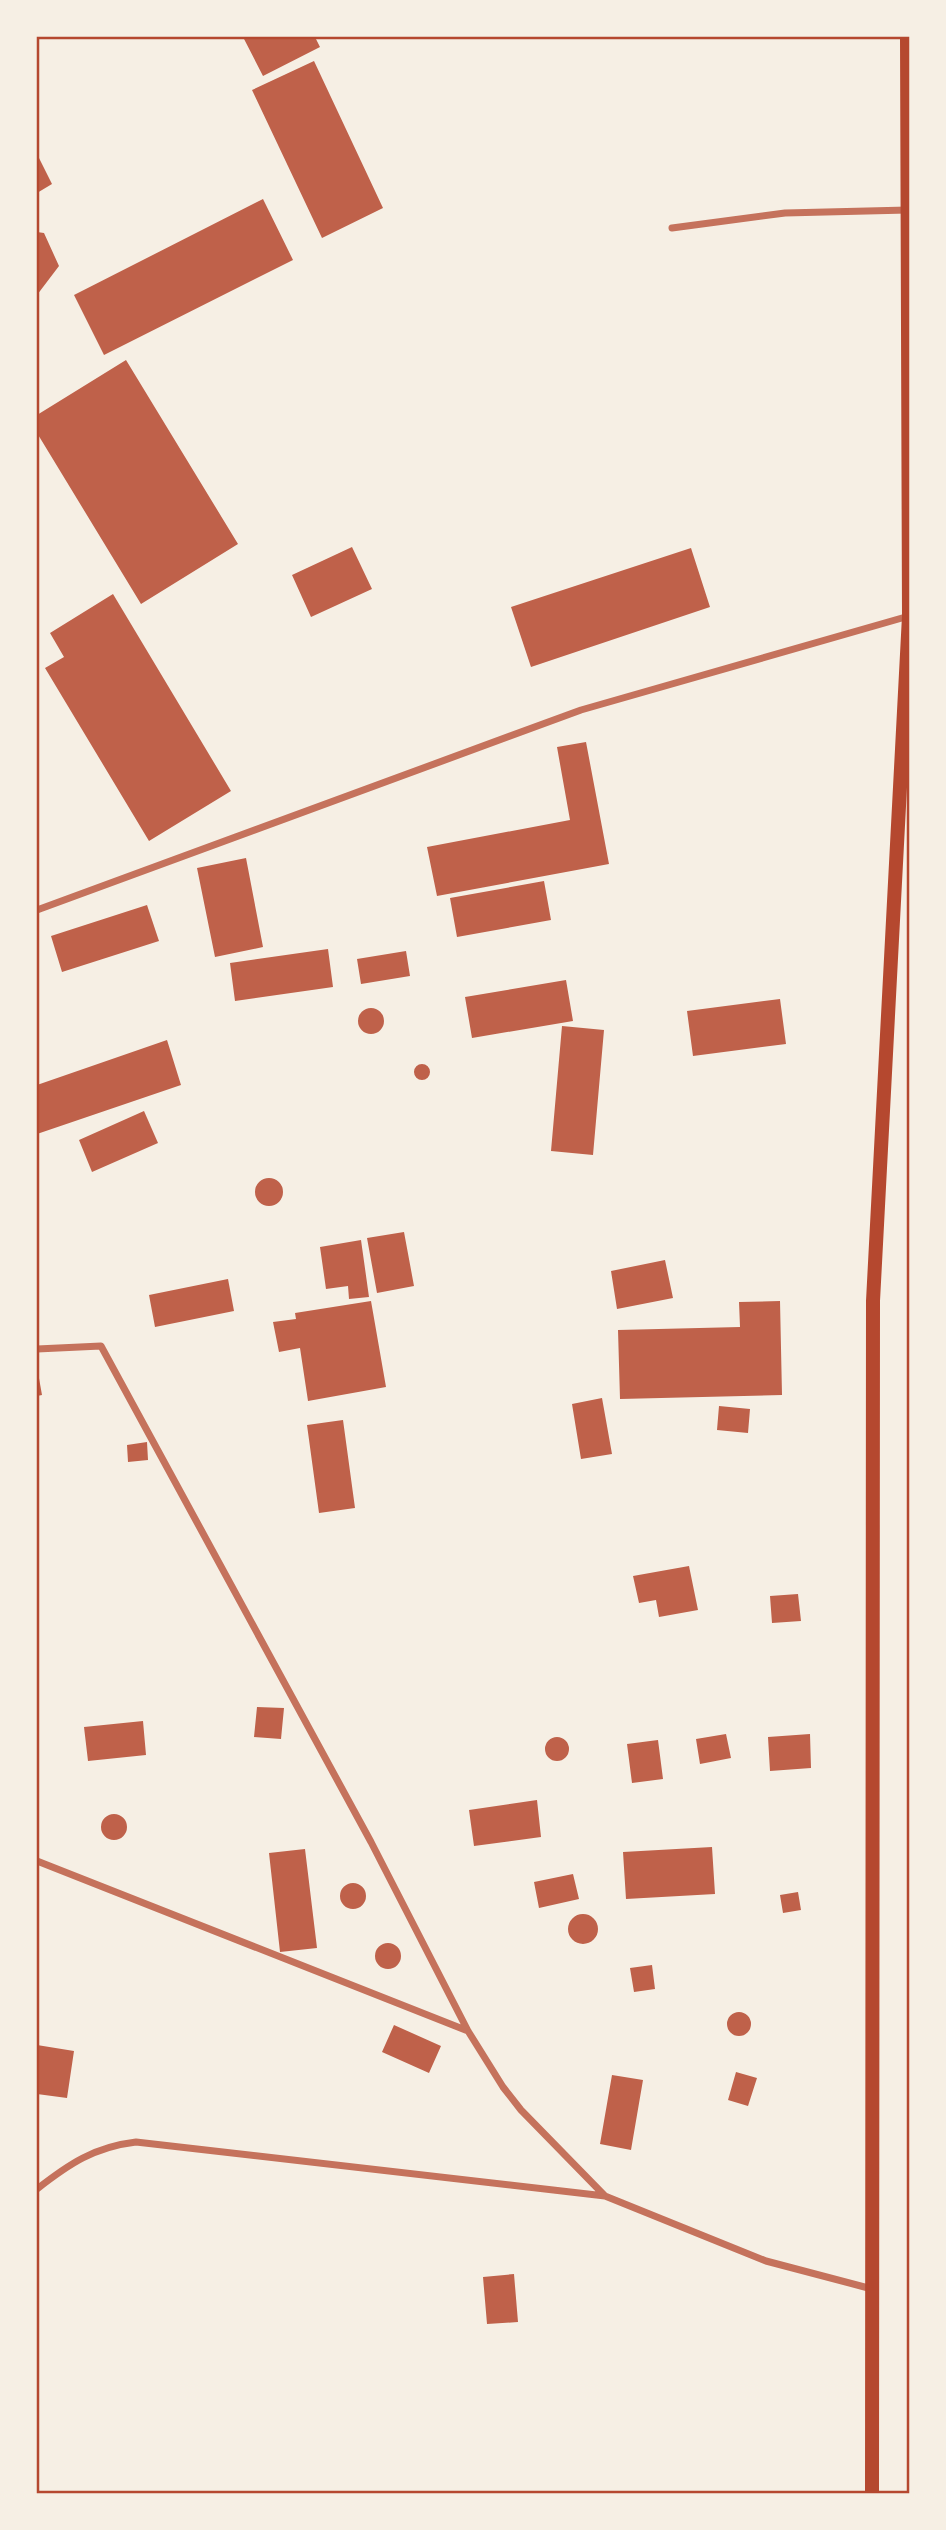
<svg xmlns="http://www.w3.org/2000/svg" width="946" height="2530" font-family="'Archivo Narrow',sans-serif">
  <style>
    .building { fill: #bf614a }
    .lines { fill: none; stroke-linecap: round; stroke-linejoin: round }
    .minor { stroke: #c5725c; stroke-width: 7 }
    .secondary { stroke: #b5482f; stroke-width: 14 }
    .neatline { fill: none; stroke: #b5482f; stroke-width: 2.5 }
  </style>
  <rect width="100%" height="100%" fill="#f6efe4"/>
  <path class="building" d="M243,37H315L320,47L263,76Z
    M314,61L383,208L322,238L252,90Z
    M37,154L52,184L37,193Z
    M263,199L293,260L104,355L74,295Z
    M37,232L44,233L59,266L37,295Z
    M126,360L238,544L141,604L37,433V415Z
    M352,547L372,589L311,617L292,575Z
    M691,548L710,607L531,667L511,607Z
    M113,594L231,791L149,841L45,668L64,657L50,633Z
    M586,742L609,864L437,896L427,847L570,820L557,747Z
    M246,858L263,947L215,957L197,868Z
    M544,881L551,920L457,937L450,898Z
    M147,905L159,941L62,972L51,936Z
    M328,949L333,987L235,1001L230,963Z
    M406,951L410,976L361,984L357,959Z
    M566,980L573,1021L472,1038L465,997Z
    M780,999L786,1044L693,1056L687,1011Z
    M358 1021a13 13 0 1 1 26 0a13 13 0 1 1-26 0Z
    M562,1026L604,1030L593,1155L551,1151Z
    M167,1040L181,1085L37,1134V1085Z
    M414 1072a8 8 0 1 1 16 0a8 8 0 1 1-16 0Z
    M144,1111L158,1143L92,1172L79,1140Z
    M255 1192a14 14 0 1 1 28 0a14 14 0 1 1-28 0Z
    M404,1232L414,1286L377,1293L367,1238Z
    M361,1240L369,1297L349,1299L348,1286L326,1289L320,1247Z
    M665,1260L673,1298L617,1309L611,1271Z
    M228,1279L234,1311L155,1327L149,1295Z
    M371,1301L386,1387L308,1401L300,1348L279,1352L273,1322L296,1319L295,1313Z
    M780,1301L782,1395L620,1399L618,1330L740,1327L739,1302Z
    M37,1367L42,1395L37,1396Z
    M602,1398L612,1454L581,1459L572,1404Z
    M719,1406L750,1409L748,1433L717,1430Z
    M343,1420L355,1508L319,1513L307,1425Z
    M147,1442L148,1460L128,1462L127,1445Z
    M689,1566L698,1610L659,1617L656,1600L639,1603L633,1576Z
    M798,1594L801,1621L772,1623L770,1596Z
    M257,1707L284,1708L281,1739L254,1737Z
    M143,1721L146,1755L88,1761L84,1727Z
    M726,1734L731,1758L700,1764L696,1739Z
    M810,1734L811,1768L770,1771L768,1737Z
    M545 1749a12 12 0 1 1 24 0a12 12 0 1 1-24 0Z
    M658,1740L663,1779L632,1783L627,1744Z
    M537,1800L541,1837L474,1846L469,1810Z
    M101 1827a13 13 0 1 1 26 0a13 13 0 1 1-26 0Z
    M712,1847L715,1894L626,1899L623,1852Z
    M305,1849L317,1948L280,1952L269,1853Z
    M573,1874L579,1899L539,1908L534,1882Z
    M340 1896a13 13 0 1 1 26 0a13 13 0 1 1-26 0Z
    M798,1892L801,1910L783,1913L780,1895Z
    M568 1929a15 15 0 1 1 30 0a15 15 0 1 1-30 0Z
    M375 1956a13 13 0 1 1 26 0a13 13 0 1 1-26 0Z
    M652,1965L655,1989L634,1992L630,1968Z
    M727 2024a12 12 0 1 1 24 0a12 12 0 1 1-24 0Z
    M394,2025L441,2046L429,2073L382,2052Z
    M37,2045L74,2051L67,2098L37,2094Z
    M736,2072L757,2078L748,2106L728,2100Z
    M612,2075L643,2080L631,2150L600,2144Z
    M514,2274L518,2322L487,2324L483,2277Z"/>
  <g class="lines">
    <path class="minor" d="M672,228L785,213L908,210
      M37,910L581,710L909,616
      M37,1349L101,1346L371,1842L468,2031L503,2087L521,2110L605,2196L766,2261L872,2289
      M37,1861L468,2031
      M37,2189C69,2164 94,2147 136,2142L605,2196"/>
    <path class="secondary" d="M872,2493L873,1301L909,616L907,37"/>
  </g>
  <rect width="946" height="2530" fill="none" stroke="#f6efe4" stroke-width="77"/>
  <rect x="38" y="38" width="870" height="2454" class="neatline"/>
</svg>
